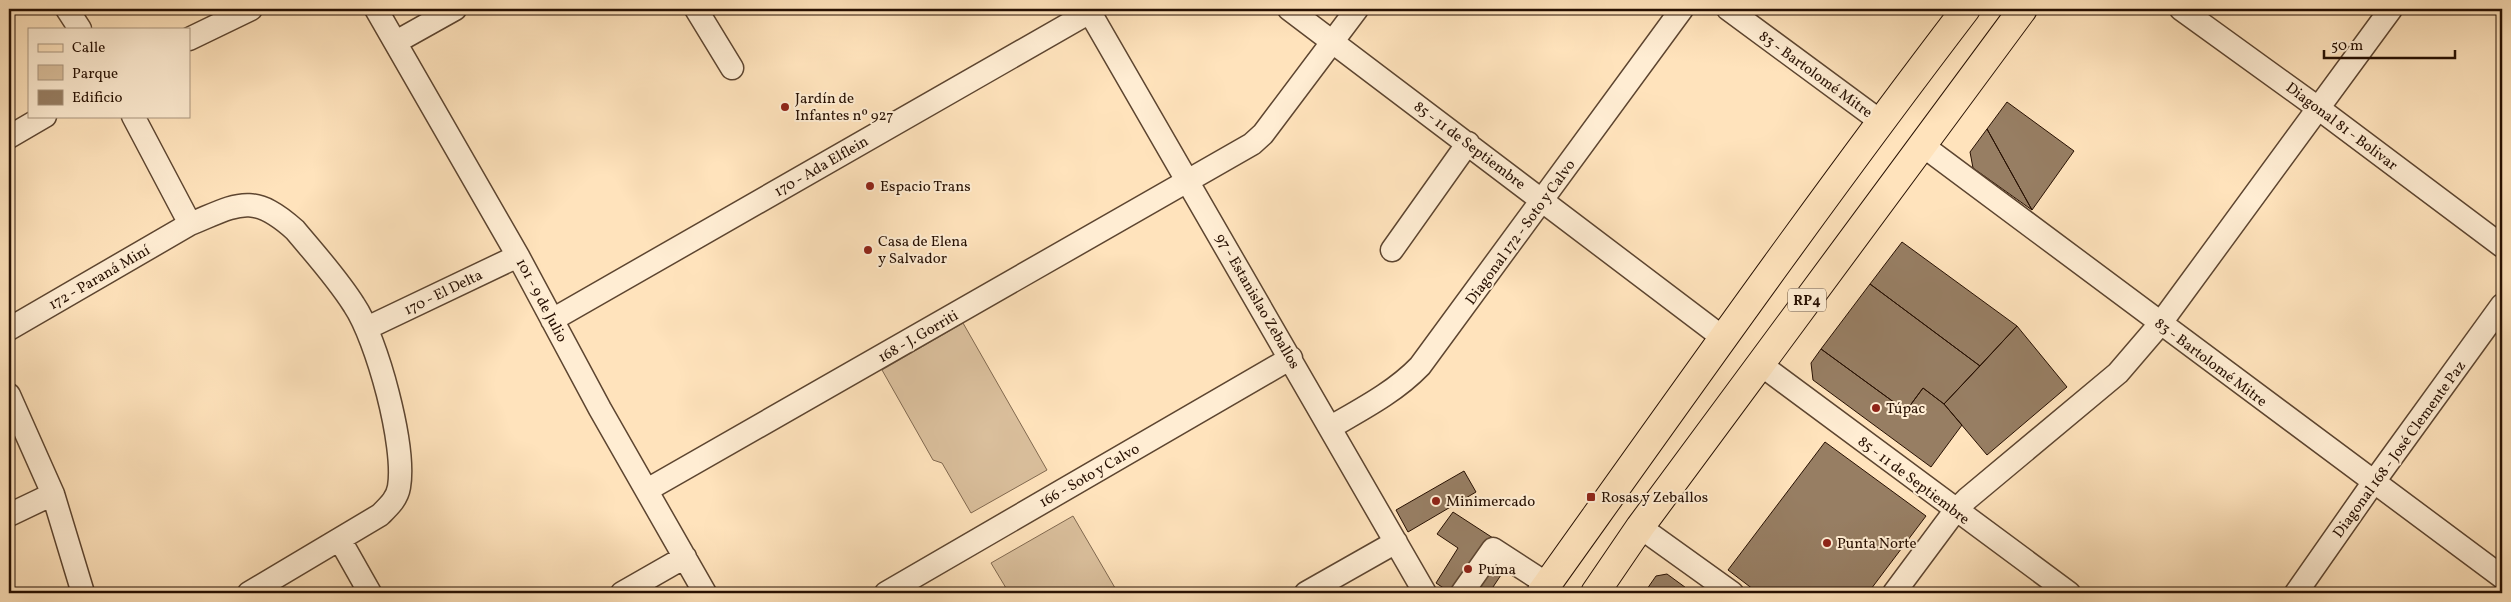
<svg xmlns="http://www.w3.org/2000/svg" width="2511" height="602" font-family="Vollkorn,serif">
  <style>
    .green { fill: #dabf9c; stroke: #80684f }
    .building { fill: #977e63; stroke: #271002 }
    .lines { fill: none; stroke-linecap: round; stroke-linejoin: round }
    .minor-casing { stroke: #5d4530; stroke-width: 25 }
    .major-casing { stroke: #271002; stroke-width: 30 }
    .minor { stroke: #ffedd3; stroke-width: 22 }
    .major { stroke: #ffe3bc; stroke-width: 28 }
    .poi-dot { fill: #8f2418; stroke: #ffedd3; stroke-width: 2 }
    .labels { text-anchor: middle; stroke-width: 4; stroke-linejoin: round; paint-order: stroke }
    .shield { fill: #ffedd3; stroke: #685241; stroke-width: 1 }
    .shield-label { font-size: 14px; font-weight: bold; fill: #271002 }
    .street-label { font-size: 15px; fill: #271002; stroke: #ffedd3 }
    .poi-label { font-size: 15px; fill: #271002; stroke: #ffedd3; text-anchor: start }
  </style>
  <rect width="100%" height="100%" fill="#ffe3bc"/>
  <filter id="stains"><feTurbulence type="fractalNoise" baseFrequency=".004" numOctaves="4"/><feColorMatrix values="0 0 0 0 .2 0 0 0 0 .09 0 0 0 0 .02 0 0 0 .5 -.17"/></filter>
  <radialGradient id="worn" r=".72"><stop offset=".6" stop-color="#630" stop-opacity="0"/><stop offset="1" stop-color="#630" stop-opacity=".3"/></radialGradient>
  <path class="green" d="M963,323L1047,470L971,513L942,463L933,460L882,370Z
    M1073,516L1118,593H1009L991,563Z"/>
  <path class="building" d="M2007,102L2074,151L2032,210L1987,129Z
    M1987,129L2032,210L1973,168L1970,152Z
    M1902,242L2017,326L1980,366L1870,284Z
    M1870,284L1980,366L1944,404L1923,388L1906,411L1821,349Z
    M2017,326L2067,387L1987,455L1944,404Z
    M1821,349L1906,411L1923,388L1944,404L1962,425L1931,467L1813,380L1811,363Z
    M1825,442L1926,516L1868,593H1758L1728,570Z
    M1464,471L1476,492L1408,532L1396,510Z
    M1453,512L1493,538L1509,563L1489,593H1451L1436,583L1458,548L1437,534Z
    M1667,574L1693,593H1653L1647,589L1656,576Z"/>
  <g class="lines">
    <defs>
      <path id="minor" d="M67,9L80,29
        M376,9L518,256L600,409L705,593
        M696,9L732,68
        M1088,9L1425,593
        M1289,9L1722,337
        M1728,9L1880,121
        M2181,9L2318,108L2502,246
        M189,39L251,9
        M396,42L455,9
        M133,116L190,224C237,205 252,191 295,230C315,254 337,278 354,305C377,339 406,446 399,487C397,499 389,506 380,515L249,593
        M9,137L45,116
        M1922,145L2502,577
        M1392,250L1468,143
        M552,320L1090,12
        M367,328L518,256
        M9,329L190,224
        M1760,364L2069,593
        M9,395L53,494L83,593
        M1331,427C1362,409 1395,392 1420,366L1682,9
        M647,490L1252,144L1263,134L1357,9
        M9,515L53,494
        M1640,527L1732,593
        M340,540L370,593
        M622,593L685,557
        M886,593L1291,358
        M1306,593L1396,542
        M1462,593L1493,549L1547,584
        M1894,593L1955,511L1967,499L2118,373L2160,324L2391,9
        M2296,593L2373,483L2502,305"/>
      <path id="major" d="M1541,593C1681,397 1820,200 1966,9
        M1595,593L1640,527L2023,9"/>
    </defs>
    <use href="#minor" class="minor-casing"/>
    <use href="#major" class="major-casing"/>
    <use href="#minor" class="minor"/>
    <use href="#major" class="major"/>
  </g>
  <g class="poi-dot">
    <circle cx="785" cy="107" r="5"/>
    <circle cx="870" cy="186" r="5"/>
    <circle cx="868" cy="250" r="5"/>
    <circle cx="1876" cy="408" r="5"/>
    <rect x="1586" y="492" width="10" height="10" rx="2.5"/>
    <circle cx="1436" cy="501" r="5"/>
    <circle cx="1827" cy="543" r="5"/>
    <circle cx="1468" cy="569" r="5"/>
  </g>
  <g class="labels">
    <rect class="shield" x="1788" y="288.5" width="38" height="23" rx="4"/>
    <g class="shield-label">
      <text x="1807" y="305">RP4</text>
    </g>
    <g class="street-label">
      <text transform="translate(1816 74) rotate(36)" y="5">83 - Bartolomé Mitre</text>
      <text transform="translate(2342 126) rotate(37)" y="5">Diagonal 81 - Bolivar</text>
      <text transform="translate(1470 145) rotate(37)" y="5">85 - 11 de Septiembre</text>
      <text transform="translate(821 166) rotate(-30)" y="5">170 - Ada Elflein</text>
      <text transform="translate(1520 232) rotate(-54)" y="5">Diagonal 172 - Soto y Calvo</text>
      <text transform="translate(99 277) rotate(-30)" y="5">172 - Paraná Miní</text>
      <text transform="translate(443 292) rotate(-26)" y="5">170 - El Delta</text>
      <text transform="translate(542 300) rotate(62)" y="5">101 - 9 de Julio</text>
      <text transform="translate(1258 301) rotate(60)" y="5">97 - Estanislao Zeballos</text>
      <text transform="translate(918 336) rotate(-30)" y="5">168 - J. Gorriti</text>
      <text transform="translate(2211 362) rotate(37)" y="5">83 - Bartolomé Mitre</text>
      <text transform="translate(2399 449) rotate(-54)" y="5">Diagonal 168 - José Clemente Paz</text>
      <text transform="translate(1089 475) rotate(-30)" y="5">166 - Soto y Calvo</text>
      <text transform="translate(1914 480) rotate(37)" y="5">85 - 11 de Septiembre</text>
    </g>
    <g class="poi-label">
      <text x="795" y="103">Jardín de<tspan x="795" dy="17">Infantes nº 927</tspan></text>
      <text x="880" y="191">Espacio Trans</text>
      <text x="878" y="246">Casa de Elena<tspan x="878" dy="17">y Salvador</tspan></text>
      <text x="1886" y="413">Túpac</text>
      <text x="1601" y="502">Rosas y Zeballos</text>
      <text x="1446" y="506">Minimercado</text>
      <text x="1837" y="548">Punta Norte</text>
      <text x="1478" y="574">Puma</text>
    </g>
  </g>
  <rect width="2511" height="602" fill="none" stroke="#ffe3bc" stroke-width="30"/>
  <rect x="10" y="10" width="2491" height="582" fill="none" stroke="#271002" stroke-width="2.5"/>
  <rect x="15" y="15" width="2481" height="572" fill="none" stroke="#271002"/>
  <rect x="28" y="28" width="162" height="90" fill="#ffedd3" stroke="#a9957f"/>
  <rect x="38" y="44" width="25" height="8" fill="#ffe3bc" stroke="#a9957f"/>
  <text x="72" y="52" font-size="15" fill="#271002">Calle</text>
  <rect x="38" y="65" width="25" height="15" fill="#dabf9c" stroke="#a9957f"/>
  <text x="72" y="78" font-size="15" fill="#271002">Parque</text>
  <rect x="38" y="90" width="25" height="15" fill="#977e63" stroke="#a9957f"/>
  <text x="72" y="102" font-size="15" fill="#271002">Edificio</text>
  <path d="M2324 50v8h131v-8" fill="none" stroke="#271002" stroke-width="2.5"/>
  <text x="2331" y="50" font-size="15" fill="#271002" stroke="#ffedd3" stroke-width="4" paint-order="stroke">50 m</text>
  <rect width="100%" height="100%" filter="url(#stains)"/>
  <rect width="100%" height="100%" fill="url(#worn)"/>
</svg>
